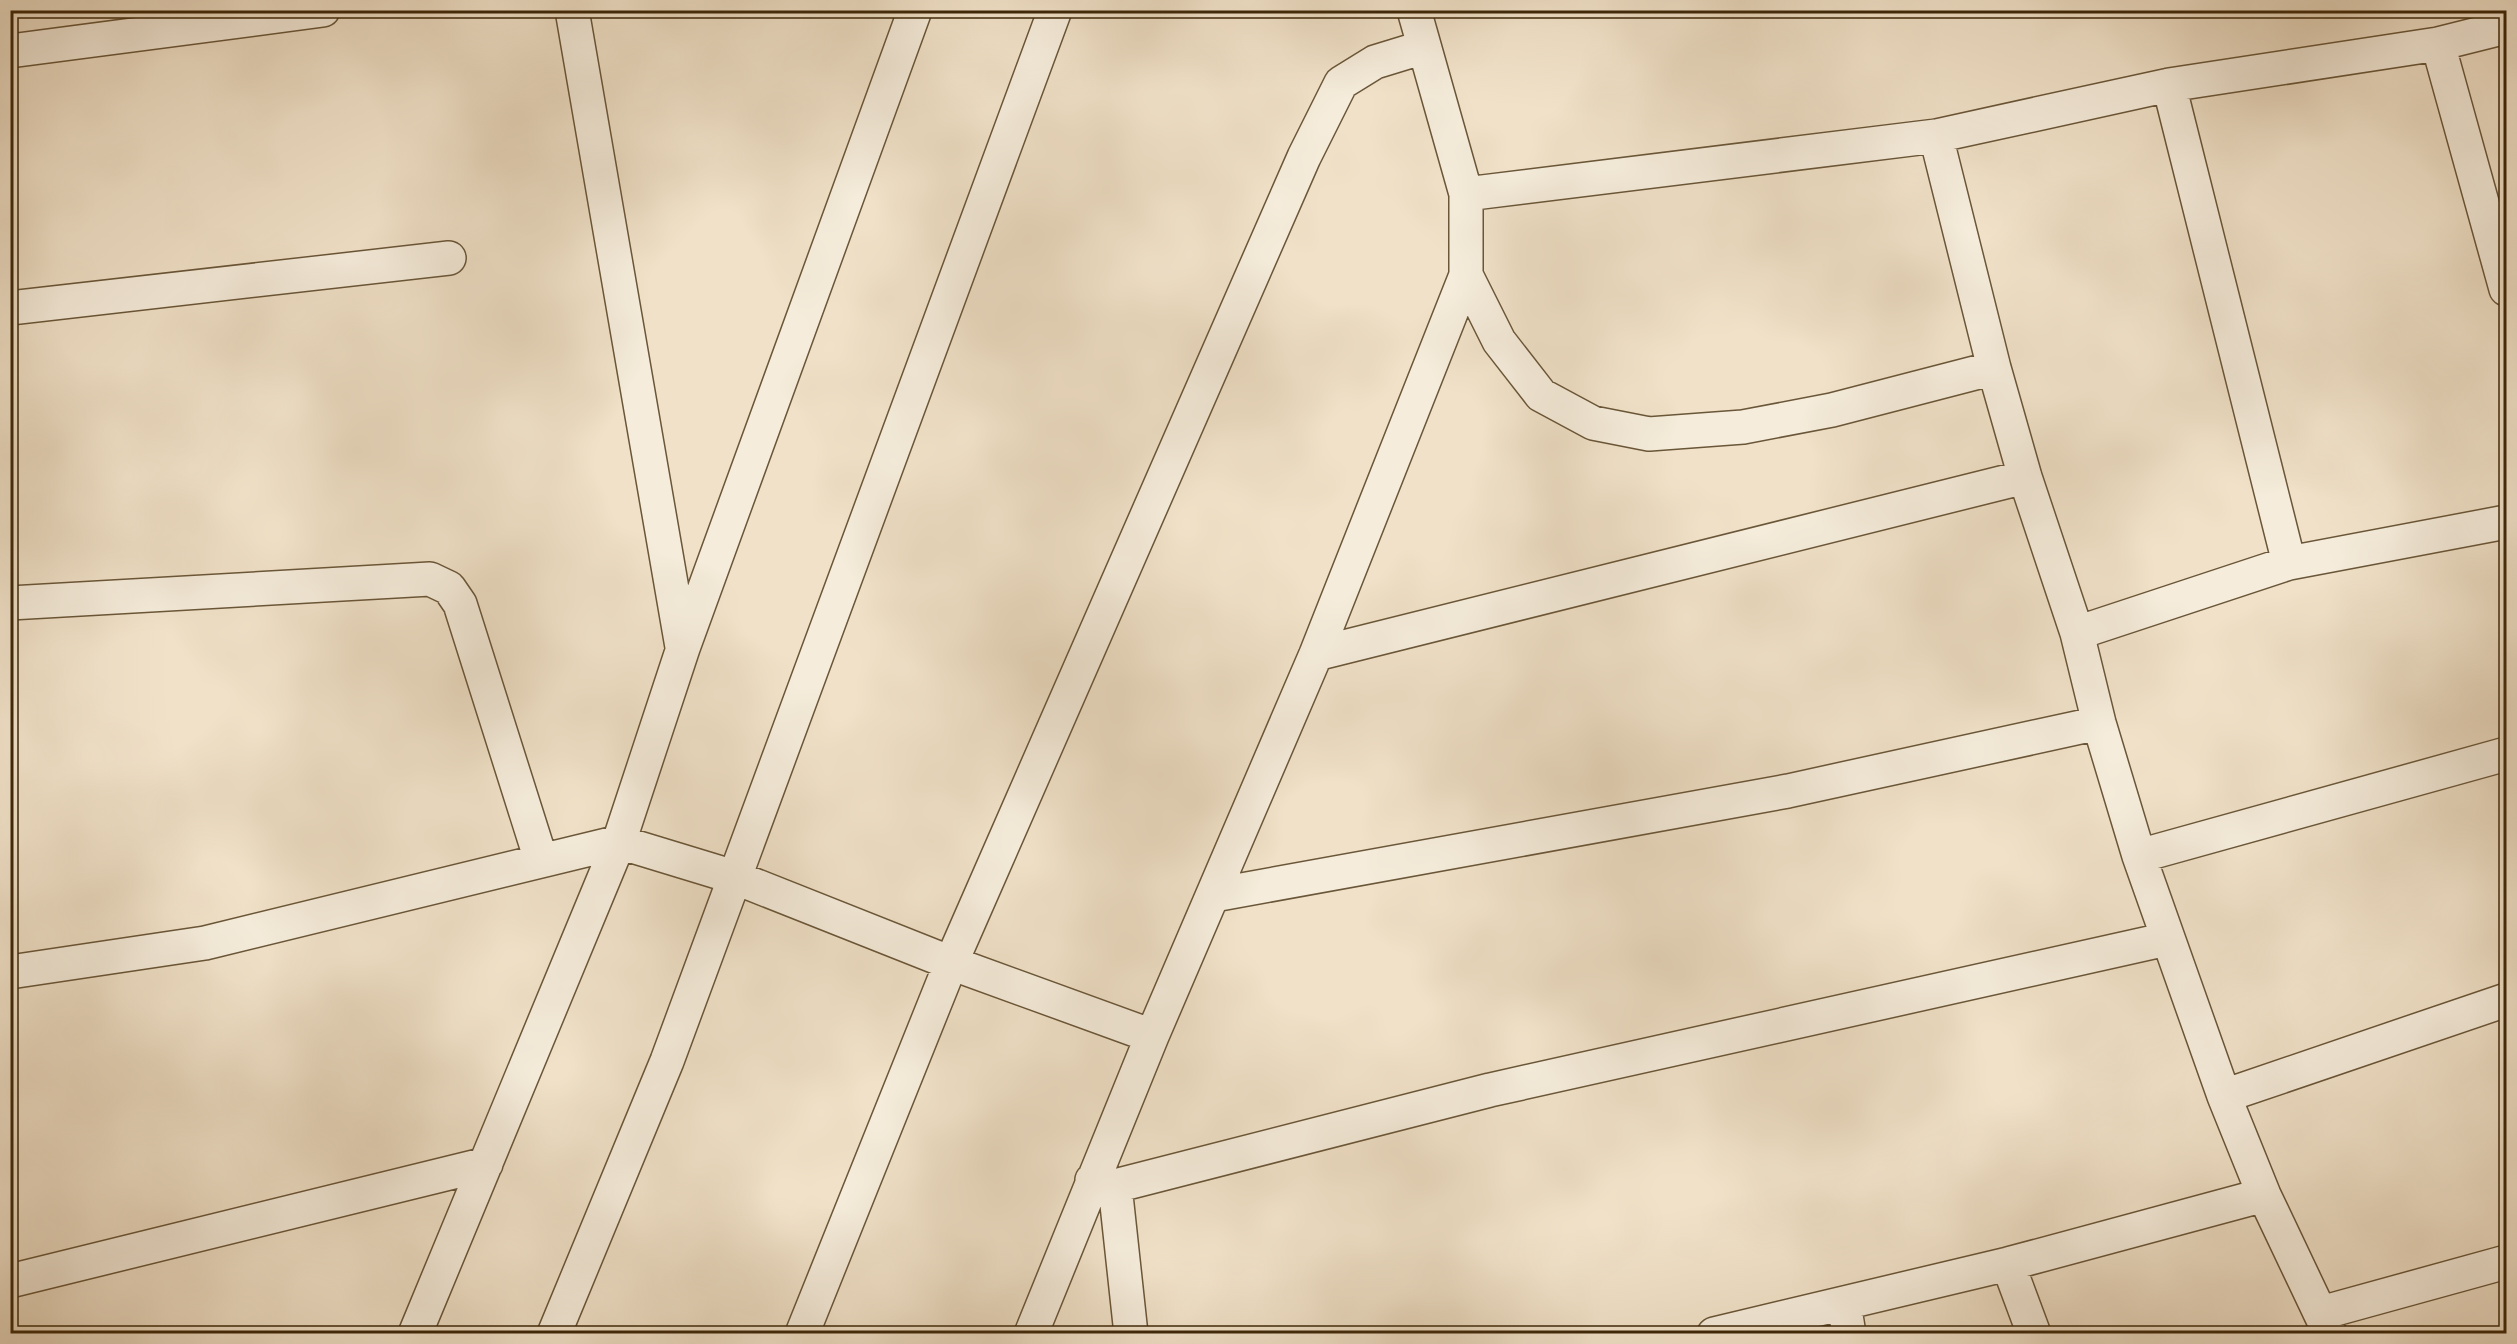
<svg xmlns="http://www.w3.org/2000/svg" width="2517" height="1344" font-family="'IM FELL Double Pica',serif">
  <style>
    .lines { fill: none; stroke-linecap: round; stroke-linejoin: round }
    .street-casing { stroke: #6a5638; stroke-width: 36 }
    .street { stroke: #f5ecdb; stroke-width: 33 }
  </style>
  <rect width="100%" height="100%" fill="#f0e1c8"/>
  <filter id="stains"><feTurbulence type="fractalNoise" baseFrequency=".00333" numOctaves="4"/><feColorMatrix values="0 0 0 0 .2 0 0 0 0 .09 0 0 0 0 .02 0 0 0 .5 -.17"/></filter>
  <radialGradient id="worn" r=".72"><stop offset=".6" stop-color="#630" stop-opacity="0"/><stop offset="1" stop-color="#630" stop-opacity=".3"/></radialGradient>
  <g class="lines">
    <defs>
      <path id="street" d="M572,10L682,647
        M2438,44L2506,289
        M10,51L323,10
        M2169,85L2289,563
        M1936,136L1994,368L2025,477L2077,633L2099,723L2139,856L2224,1096L2264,1195L2330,1334
        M1466,194L1936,136L2169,85L2438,44L2506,27
        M1466,275L1499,341L1541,395L1593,423L1649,434L1743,427L1832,410L1994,368
        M10,308L449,258
        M10,603L430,579L449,588L460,604L541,860
        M2077,633L2289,563L2506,522
        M1316,654L2025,477
        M2139,856L2506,754
        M1214,895L1788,791L2099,723
        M10,972L205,943L619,842L734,877L951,963L1152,1036
        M2224,1096L2506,1000
        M1092,1180L1115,1186L1490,1090L2167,939
        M1115,1186L1131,1334
        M2008,1264L2034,1334
        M10,1281L486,1164
        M1844,1303L1849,1334
        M2321,1313L2506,1262
        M415,1334L619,842L683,648L915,10
        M554,1334L667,1061L1055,10
        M802,1334L951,963L1304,157L1341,83L1375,62L1424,47
        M1031,1334L1152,1036L1316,654L1466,275V194L1414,10
        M1714,1334L2008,1264L2264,1195"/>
    </defs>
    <use href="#street" class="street-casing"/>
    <use href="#street" class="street"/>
  </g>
  <rect width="2517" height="1344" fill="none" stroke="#f0e1c8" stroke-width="36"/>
  <rect x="12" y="12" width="2493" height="1320" fill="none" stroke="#3d2708" stroke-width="3"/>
  <rect x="18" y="18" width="2481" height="1308" fill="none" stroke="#3d2708" stroke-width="1.5"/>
  <rect width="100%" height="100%" filter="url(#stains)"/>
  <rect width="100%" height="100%" fill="url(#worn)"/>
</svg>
